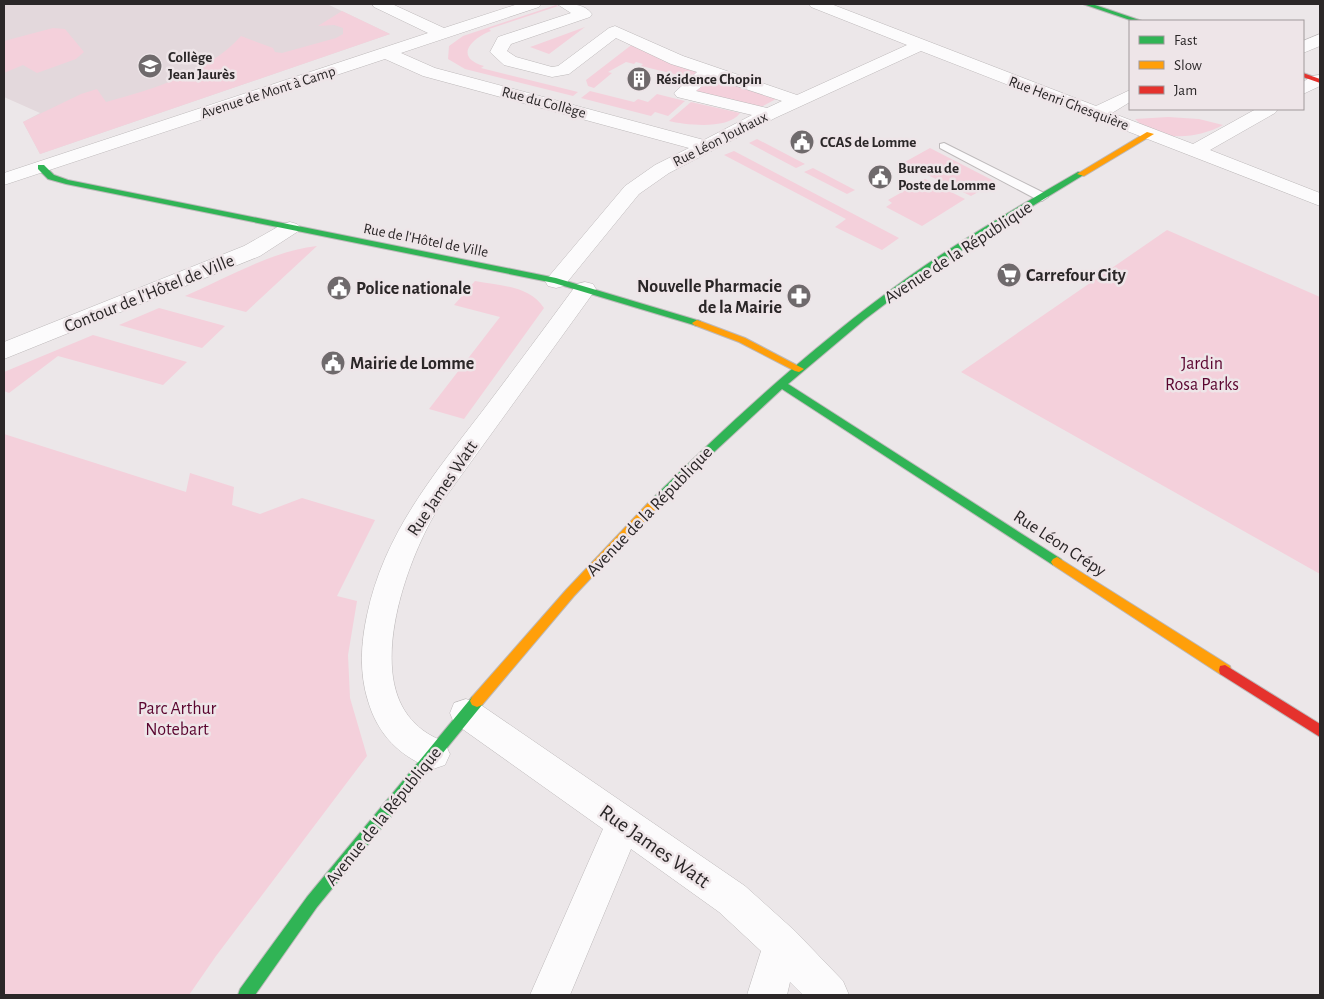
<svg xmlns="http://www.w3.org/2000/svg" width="1324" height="999" font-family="'Alegreya Sans',sans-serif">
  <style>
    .built { fill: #e3d8dc }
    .green { fill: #f4d0db }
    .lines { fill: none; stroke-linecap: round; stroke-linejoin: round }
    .lane-casing { stroke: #bdb9ba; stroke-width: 2 }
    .street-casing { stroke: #bdb9ba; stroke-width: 1 }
    .fast-casing { stroke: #bdb9ba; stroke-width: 2 }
    .slow-casing { stroke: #bdb9ba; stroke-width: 2 }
    .jam-casing { stroke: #bdb9ba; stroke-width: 2 }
    .lane { fill: #fcfbfc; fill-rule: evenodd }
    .street { fill: #fcfbfc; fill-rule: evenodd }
    .fast { fill: #30b455; fill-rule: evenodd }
    .slow { fill: #ff9f0a; fill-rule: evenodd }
    .jam { fill: #e5322d; fill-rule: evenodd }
    .labels { text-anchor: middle; stroke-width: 5; stroke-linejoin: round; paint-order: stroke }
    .far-poi-label { font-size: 15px; font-weight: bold; fill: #2b2728; stroke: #eee5e8; text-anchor: start }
    .far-street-label { font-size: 15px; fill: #2b2728; stroke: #eee5e8 }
    .street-label { font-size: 18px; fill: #2b2728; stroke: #eee5e8 }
    .poi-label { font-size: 18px; font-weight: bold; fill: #2b2728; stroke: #eee5e8; text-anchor: start }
    .park-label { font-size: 18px; fill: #5a052f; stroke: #eee5e8 }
    .near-street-label { font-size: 21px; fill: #2b2728; stroke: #eee5e8 }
  </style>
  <rect width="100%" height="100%" fill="#ece7e9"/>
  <path class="built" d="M4,4H327L390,34L40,154L23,122L40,113L4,97Z"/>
  <path class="green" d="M556,5L558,6L489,29L491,31C472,38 453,57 484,66L481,68L578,92L573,96L465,69L448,59L449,46L463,36Z
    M342,11L390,34L40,154L23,122L81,94L97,89L106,102C153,89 208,73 241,36L273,48L275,52L282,53L336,38L343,34V28L334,25L318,26Z
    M585,27L549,54L530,47L533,46Z
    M53,28L65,29L84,52L76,59L37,73L23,65L4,73V41Z
    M634,43L698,71L680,87L668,84L678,75L641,66L643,64L636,62L634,64L626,62L608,72L612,73L594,88L588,86L586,80Z
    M710,77L776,99L759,108L694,93Z
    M590,91L634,102L638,99L648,102L657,94L685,101L668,116L655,112L651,116L581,98Z
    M691,102L740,113C728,130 686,125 669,121Z
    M1168,117L1199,119L1223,125C1197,139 1158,143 1135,119Z
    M757,139L805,164L796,168L749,143Z
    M930,148L996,182L971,196L903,163Z
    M734,151L899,238L882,250L835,227L846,219L724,155Z
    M813,168L853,189L855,190L847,194L804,172Z
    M925,179L965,199L922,226L886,207L892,203L888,200Z
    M1167,230L1320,297V574L961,372Z
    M317,246L246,312L185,296C227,278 272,251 317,246Z
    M475,281C499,286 529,285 544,308L464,419L429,409L500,317L454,305Z
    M159,308L225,326L202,348L119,325Z
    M93,335L187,362L163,385L58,356L9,393L4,391V372Z
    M4,434L186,492L190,473L234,487L232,505L260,514L302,498L375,520L337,596L357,601L348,655L350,698L367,756L216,956L189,995H4Z"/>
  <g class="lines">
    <defs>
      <path id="lane" d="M944,143L1046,194L1048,197L1042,201L1038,200L940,148V144Z"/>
      <path id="street" d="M372,4H392L444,28L518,4H541L539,7L401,53L435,68L704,140L752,115L677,97L674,93L697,72L671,64L616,38L569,74L552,77L504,65L490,52L498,37L571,13L557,4C570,4 584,3 592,14L590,17L511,44L507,51L516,57L552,67L558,66L609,28L615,26L683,56L797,95L907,45L811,7L809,4H831L1096,106L1130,90V102L1112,113L1193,144L1256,109H1278L1275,113L1210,150L1320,193V206L921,51L775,118L669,173L639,194L564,286L556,288L548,286L545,281L625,186L655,165L689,148L423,76L385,59L4,185V173L428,33L374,7ZM712,78L782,101L767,108L696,91Z
        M1320,34V46L1303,53V41Z
        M1320,75V86L1303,94V82L1312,76Z
        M290,222L297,224L301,228L297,232L260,256L4,359V342L244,246L283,224Z
        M585,282L593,284L596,289L442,502C411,550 373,651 402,706C409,719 419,729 432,736C435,738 442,740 445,744C447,746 448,751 450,754L445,765L433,769C400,757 378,735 368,701C359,672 361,643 367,615C384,533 435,473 484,409C515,368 546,326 577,284Z
        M466,699L478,703L745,886L795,931L843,981L849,995H803L790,982L787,995H747L761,951L719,912L631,849L570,995H530L603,829L454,723L450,713L454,703Z"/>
      <path id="fast" d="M1083,4H1092L1142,21H1133Z
        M38,165H44L54,175L68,180L556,278L700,321L702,323L697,326L694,325L554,283L66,184L48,179L38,169Z
        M1078,172L1085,174L988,233L918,279L864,320L788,384L1061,559L1063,562L1061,565H1053L782,389L714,452L657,508H649L647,505L649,502C731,421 816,343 910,276C964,238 1021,205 1078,172Z
        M477,695L482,697L484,701L482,705L317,907L255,995H238L240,989L307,897L472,697Z"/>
      <path id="slow" d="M1147,132L1154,134L1084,176L1077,174Z
        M697,320L745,338L804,369L799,372L795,371L739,342L694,325L692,323Z
        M653,501L659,505L657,508L574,596L482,705L477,707L472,705L470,701L472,697L566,590L649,502Z
        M1057,557L1230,666L1231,670L1230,674L1225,675L1220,674L1053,565L1051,562L1053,559Z"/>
      <path id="jam" d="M1303,73L1320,79V83L1303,77Z
        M1225,665L1320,724V737L1220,674L1219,670L1220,666Z"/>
    </defs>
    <use href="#lane" class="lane-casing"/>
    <use href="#street" class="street-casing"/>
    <use href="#fast" class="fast-casing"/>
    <use href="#slow" class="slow-casing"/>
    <use href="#jam" class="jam-casing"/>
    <use href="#lane" class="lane"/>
    <use href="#street" class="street"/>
    <use href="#fast" class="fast"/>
    <use href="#slow" class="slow"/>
    <use href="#jam" class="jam"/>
  </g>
  <defs>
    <symbol id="school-disc" viewBox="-11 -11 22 22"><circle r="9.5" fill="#6f6a6c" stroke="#eee5e8"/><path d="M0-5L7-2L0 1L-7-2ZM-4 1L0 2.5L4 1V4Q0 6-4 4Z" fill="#fff"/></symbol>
    <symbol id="building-disc" viewBox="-11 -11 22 22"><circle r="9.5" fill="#6f6a6c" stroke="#eee5e8"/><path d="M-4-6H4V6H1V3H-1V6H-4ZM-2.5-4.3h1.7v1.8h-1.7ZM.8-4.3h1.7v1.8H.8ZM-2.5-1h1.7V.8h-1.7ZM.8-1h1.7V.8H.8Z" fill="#fff"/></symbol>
    <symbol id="civic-disc" viewBox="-11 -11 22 22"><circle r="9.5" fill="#6f6a6c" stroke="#eee5e8"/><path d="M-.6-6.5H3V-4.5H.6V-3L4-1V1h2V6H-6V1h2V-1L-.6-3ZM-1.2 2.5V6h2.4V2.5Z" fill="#fff"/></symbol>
    <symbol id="supermarket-disc" viewBox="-11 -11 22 22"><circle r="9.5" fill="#6f6a6c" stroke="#eee5e8"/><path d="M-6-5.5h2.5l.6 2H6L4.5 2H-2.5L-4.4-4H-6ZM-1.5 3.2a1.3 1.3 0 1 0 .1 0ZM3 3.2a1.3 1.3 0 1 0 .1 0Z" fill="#fff"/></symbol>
    <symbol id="pharmacy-disc" viewBox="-11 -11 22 22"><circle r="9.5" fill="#6f6a6c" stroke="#eee5e8"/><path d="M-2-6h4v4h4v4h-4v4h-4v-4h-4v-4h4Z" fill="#fff"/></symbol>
  </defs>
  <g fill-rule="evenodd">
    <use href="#school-disc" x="136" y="52" width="28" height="28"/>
    <use href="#building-disc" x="625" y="65" width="28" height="28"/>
    <use href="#civic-disc" x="788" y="128" width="28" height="28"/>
    <use href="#civic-disc" x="866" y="163" width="28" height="28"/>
    <use href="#supermarket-disc" x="995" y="261" width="28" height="28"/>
    <use href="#civic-disc" x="325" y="274" width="28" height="28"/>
    <use href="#pharmacy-disc" x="785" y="282" width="28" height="28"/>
    <use href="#civic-disc" x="319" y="349" width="28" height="28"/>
  </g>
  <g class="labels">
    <g class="far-poi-label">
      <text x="168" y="62">Collège<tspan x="168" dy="17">Jean Jaurès</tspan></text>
      <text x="656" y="84">Résidence Chopin</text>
      <text x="820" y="147">CCAS de Lomme</text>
      <text x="898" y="173">Bureau de<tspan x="898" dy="17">Poste de Lomme</tspan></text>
    </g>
    <g class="far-street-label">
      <text transform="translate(268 92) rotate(-18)" y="5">Avenue de Mont à Camp</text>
      <text transform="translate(544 102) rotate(15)" y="5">Rue du Collège</text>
      <text transform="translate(1069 103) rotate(21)" y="5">Rue Henri Ghesquière</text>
      <text transform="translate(720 139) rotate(-27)" y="5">Rue Léon Jouhaux</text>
      <text transform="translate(426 240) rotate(11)" y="5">Rue de l'Hôtel de Ville</text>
    </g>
    <g class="street-label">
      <text transform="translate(958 252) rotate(-33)" y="6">Avenue de la République</text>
      <text transform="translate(149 293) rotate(-22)" y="6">Contour de l'Hôtel de Ville</text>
      <text transform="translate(442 488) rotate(-56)" y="6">Rue James Watt</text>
      <text transform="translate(649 511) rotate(-46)" y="6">Avenue de la République</text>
      <text transform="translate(1060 543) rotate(33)" y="6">Rue Léon Crépy</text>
      <text transform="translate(383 816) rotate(-51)" y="6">Avenue de la République</text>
    </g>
    <g class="poi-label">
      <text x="1026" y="281">Carrefour City</text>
      <text x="782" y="292" text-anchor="end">Nouvelle Pharmacie<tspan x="782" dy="21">de la Mairie</tspan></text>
      <text x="356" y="294">Police nationale</text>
      <text x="350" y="369">Mairie de Lomme</text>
    </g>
    <g class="park-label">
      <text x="1202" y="369">Jardin<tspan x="1202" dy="21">Rosa Parks</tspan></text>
      <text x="177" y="714">Parc Arthur<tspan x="177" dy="21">Notebart</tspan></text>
    </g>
    <g class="near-street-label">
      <text transform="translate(655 846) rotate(35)" y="7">Rue James Watt</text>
    </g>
  </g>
  <rect width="1324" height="999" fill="none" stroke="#2b2728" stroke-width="10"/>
  <rect x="1129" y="20" width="175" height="90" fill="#eee5e8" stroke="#a0999b"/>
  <rect x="1139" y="36" width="25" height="8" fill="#30b455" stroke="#a0999b"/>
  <text x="1174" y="45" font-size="15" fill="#2b2728">Fast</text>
  <rect x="1139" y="61" width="25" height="8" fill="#ff9f0a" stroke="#a0999b"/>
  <text x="1174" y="70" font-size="15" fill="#2b2728">Slow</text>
  <rect x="1139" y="86" width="25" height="8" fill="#e5322d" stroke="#a0999b"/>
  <text x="1174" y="95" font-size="15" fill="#2b2728">Jam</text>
</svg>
